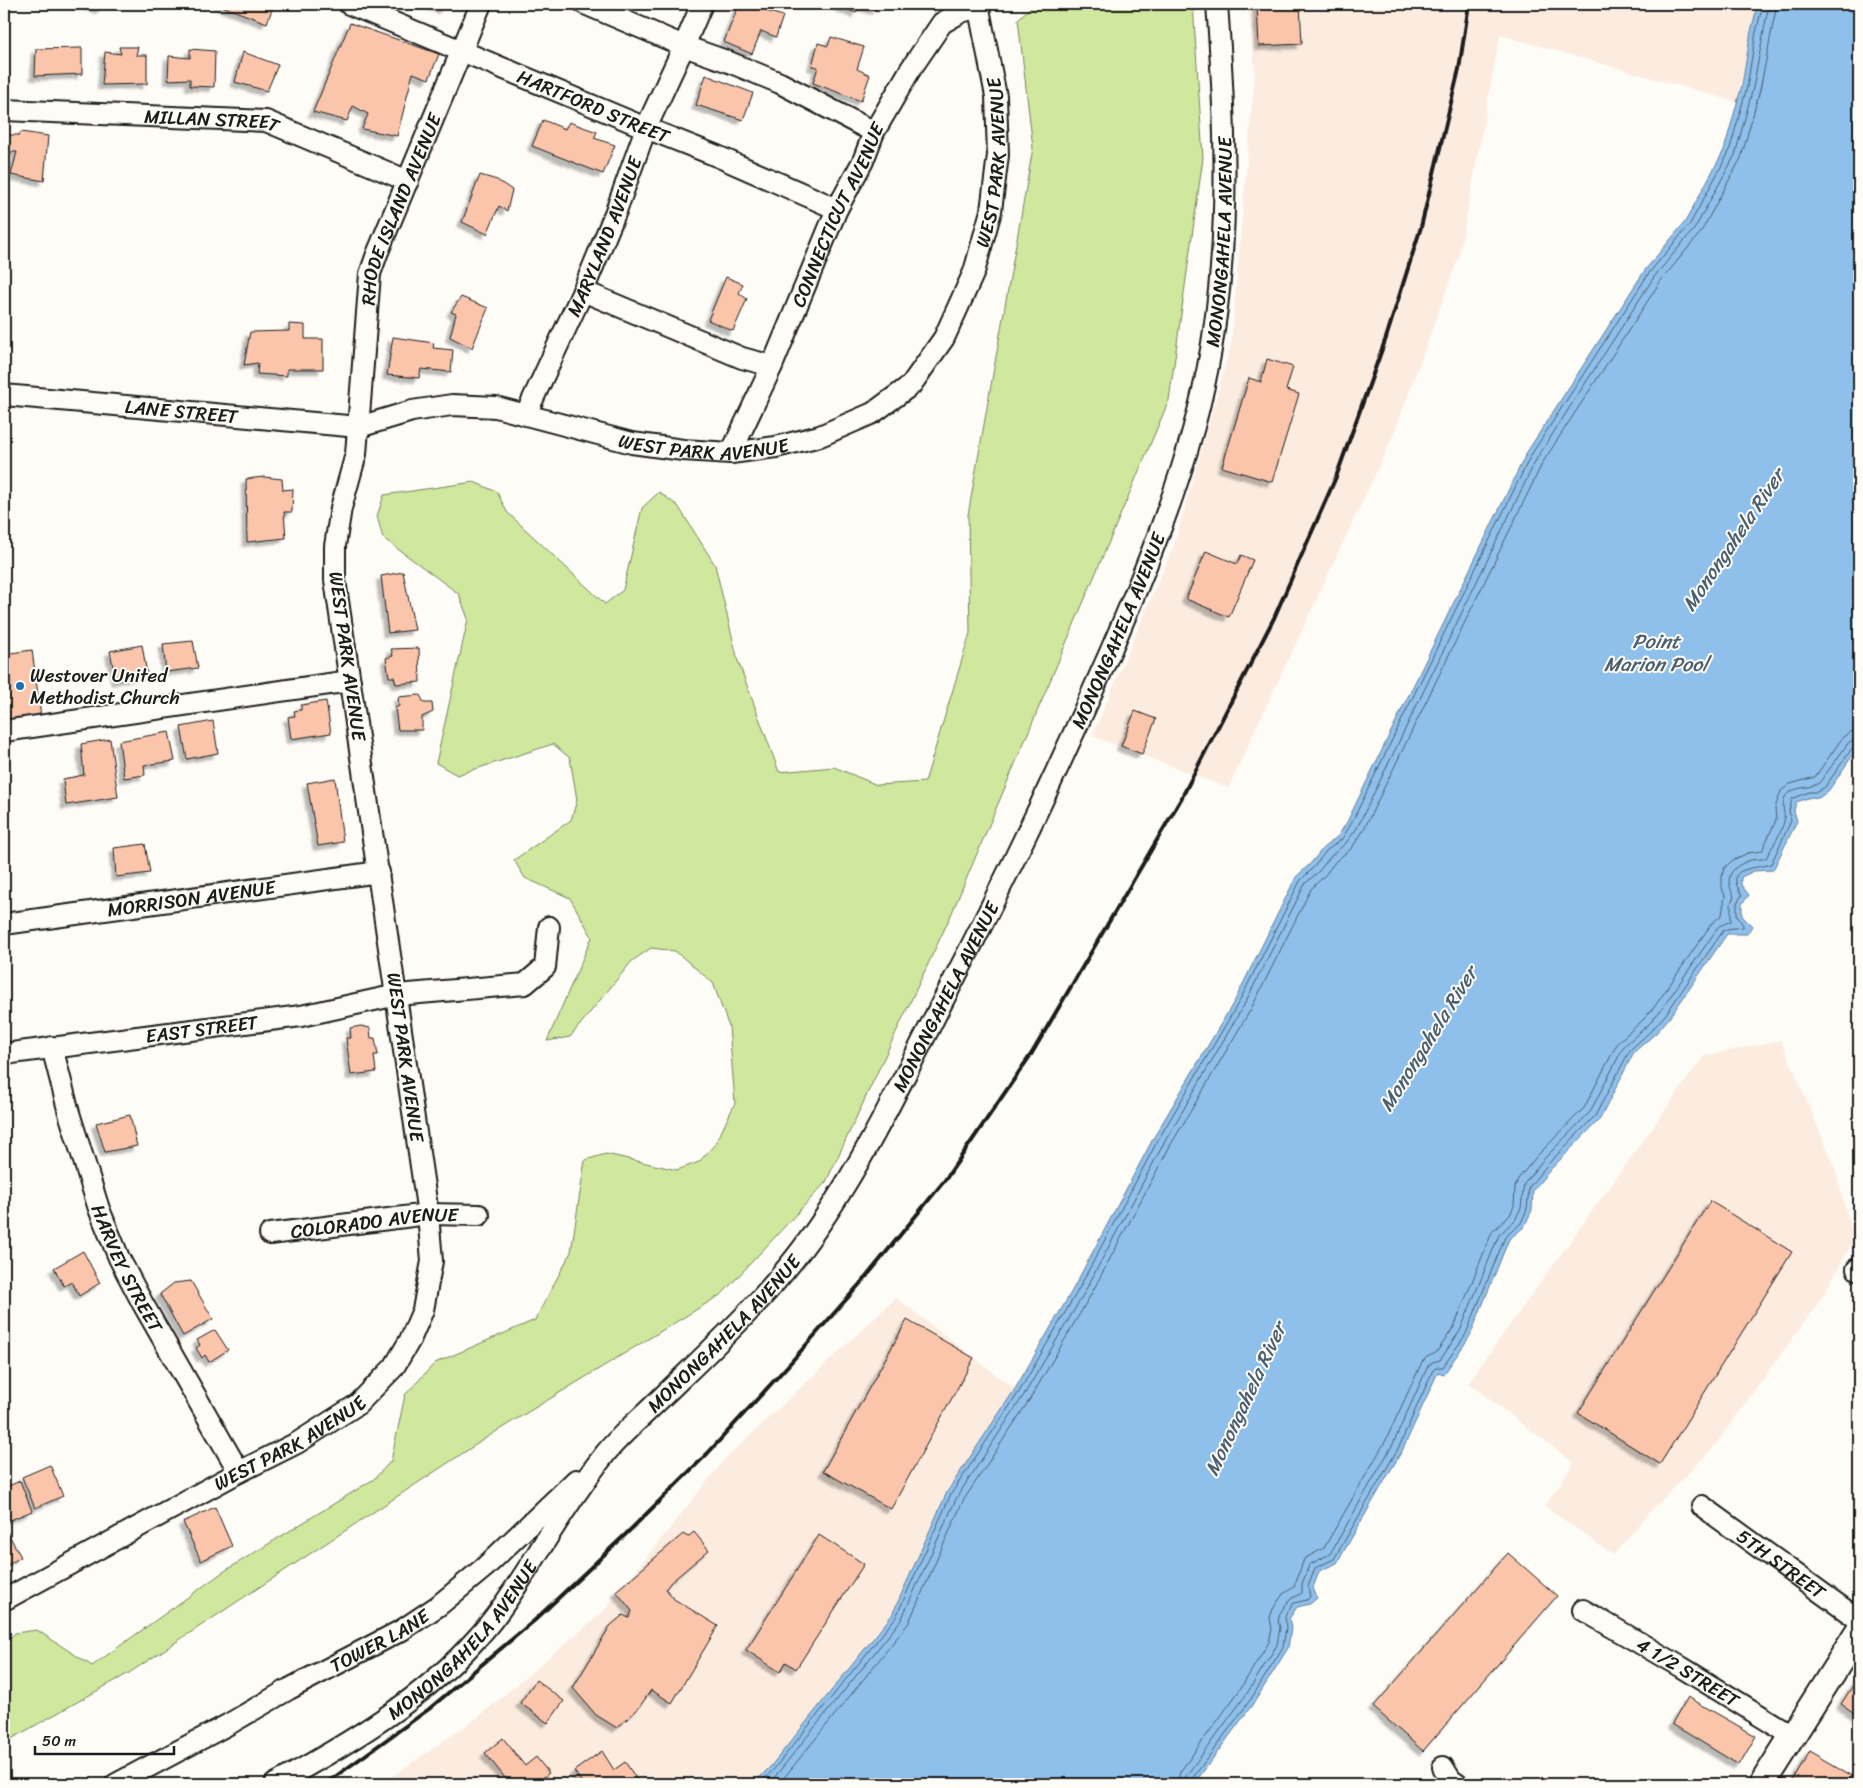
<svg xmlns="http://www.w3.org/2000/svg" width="1863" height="1788" font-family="Sriracha,sans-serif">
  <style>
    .built { fill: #fcece0 }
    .green { fill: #cfe89e; stroke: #76825d }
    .water { fill: #8fc0eb; stroke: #617e98 }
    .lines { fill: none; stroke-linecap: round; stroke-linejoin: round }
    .shore { stroke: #4a5e6f; stroke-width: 1 }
    .building { fill: #fac5ab; stroke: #1c1c1c; filter: url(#shadow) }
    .minor-casing { stroke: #1c1c1c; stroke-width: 24 }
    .major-casing { stroke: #1c1c1c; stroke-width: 29 }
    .minor { stroke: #fdfcf7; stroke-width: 20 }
    .major { stroke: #fdfcf7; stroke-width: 25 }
    .rail { stroke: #1c1c1c; stroke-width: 4 }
    .poi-dot { fill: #1f6fb2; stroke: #fdfcf7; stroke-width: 2 }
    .labels { text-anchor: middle; stroke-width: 4; stroke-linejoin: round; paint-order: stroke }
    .street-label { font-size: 19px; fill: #1c1c1c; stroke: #fdfcf7 }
    .poi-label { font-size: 19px; fill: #1c1c1c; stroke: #fdfcf7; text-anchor: start }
    .water-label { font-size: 20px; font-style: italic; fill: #4a5e6f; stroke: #fdfcf7 }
  </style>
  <defs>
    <filter id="shadow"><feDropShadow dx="-4.5" dy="4.5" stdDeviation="1" flood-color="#0004"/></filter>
  </defs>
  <rect width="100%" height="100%" fill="#fdfcf7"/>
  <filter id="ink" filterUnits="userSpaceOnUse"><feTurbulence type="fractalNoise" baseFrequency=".02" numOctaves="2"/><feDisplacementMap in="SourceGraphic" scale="10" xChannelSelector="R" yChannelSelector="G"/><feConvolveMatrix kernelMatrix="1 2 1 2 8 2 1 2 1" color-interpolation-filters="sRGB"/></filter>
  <g filter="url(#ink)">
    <path class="built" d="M1248,4H1758L1737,102L1500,35L1459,256L1393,436L1228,788L1092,736L1174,545L1231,345L1255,70Z
      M1781,1040L1834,1165L1854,1240L1821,1299L1713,1448L1650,1512L1613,1555L1545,1506L1574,1463L1468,1383L1704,1056Z
      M896,1298L1015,1389L947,1492L892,1615L771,1766L753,1784H381L477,1718L603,1612L725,1459Z"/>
    <path class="green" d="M1034,4H1193L1203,158L1169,400L951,915L826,1182L722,1294L492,1434L129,1673L4,1743V1644L15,1633L37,1630L92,1666L223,1572L374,1479L391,1461L405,1395L435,1363L535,1320L571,1252L585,1160L606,1154L677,1170L699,1162L716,1143L735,1103L729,1027L713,983L675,951L651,948L632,961L570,1037L547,1041L592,937L570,898L525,878L514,860L571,820L577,800L570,758L553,744L457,775L436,763L468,619L459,594L383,538L377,516L384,495L474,482L497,492L507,512L605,604L623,590L642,508L659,492L678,506L715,565L738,661L779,772L834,767L877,785L925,782L970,633L968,515L1033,148L1018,19Z"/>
    <path class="water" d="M1758,4H1859V746L1829,790L1819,798L1811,797L1796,802L1794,811L1797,821L1773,870L1754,871L1741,877V885L1749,895L1742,904V916L1752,926L1747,934H1727L1670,1017L1656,1033L1634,1052L1600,1119L1551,1169L1533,1190L1532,1210L1524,1227L1509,1239L1470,1336L1444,1374L1438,1372L1403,1449L1337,1563L1319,1571L1313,1588L1317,1598L1310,1604L1297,1607L1289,1619L1291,1628L1288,1648L1255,1701L1194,1784H753L771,1766L892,1615L947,1492L1015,1389L1073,1289L1154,1137L1235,1000L1296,877L1311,863L1323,848L1338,836L1347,822L1527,452L1645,270L1685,222L1724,150L1742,85L1751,31Z"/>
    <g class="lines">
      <path class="shore" d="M760,1784L774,1769L896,1617L951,1494L1019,1392L1077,1292L1158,1140L1239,1002L1300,881L1314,867L1326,851L1342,839L1351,824L1531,455L1649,273L1690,224L1729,152L1747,87L1756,32L1763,4
        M769,1784L901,1620L957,1497L1024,1395L1083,1295L1164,1143L1244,1005L1305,884L1319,871L1331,856L1346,843L1357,828L1537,458L1654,277L1695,228L1735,155L1753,88L1769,4
        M779,1784L908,1624L963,1501L1030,1399L1089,1298L1170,1146L1251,1009L1311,889L1325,875L1336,861L1352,848L1363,831L1543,462L1660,282L1701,232L1741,158L1760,90L1777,4
        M1177,1784L1180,1772L1239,1691L1269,1642L1272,1629L1270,1618L1273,1609L1283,1594L1294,1587L1304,1559L1324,1548L1386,1440L1422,1362L1427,1357L1436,1353L1454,1327L1492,1232L1510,1215L1514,1206L1515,1187L1518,1179L1537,1156L1584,1108L1618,1042L1643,1020L1655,1006L1712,923L1722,915L1725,896L1722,888V877L1724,868L1733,860L1748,853L1762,851L1776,820L1775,808L1781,791L1790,784L1815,777L1843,737L1850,732L1859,730
        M1184,1784L1186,1776L1246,1695L1277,1645L1280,1628L1278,1620L1280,1613L1290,1599L1302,1593V1584L1309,1565L1330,1554L1393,1444L1428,1366L1433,1362L1440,1360L1460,1331L1499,1235L1515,1220L1521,1208L1524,1184L1542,1161L1590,1112L1624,1046L1648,1025L1661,1010L1719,926L1731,921V903L1734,896C1723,877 1732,866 1751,860C1756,859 1761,860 1766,858C1772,847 1781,834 1784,822C1786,813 1778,800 1790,792C1799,786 1812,789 1820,782L1849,742L1859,738
        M1191,1784L1192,1779L1251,1699L1283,1647L1286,1628L1285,1616L1294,1603L1307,1600L1310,1597L1308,1587L1315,1568L1334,1559L1399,1447L1433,1370L1437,1367H1443L1466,1334L1505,1237L1521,1223L1527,1209L1529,1187L1547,1165L1595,1116L1630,1050L1653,1029L1666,1014L1723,931L1727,929L1743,927V925L1737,916V903L1742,895C1723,866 1751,870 1771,864L1791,821L1789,811L1792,799L1809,792H1817L1825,787L1853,747L1859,744"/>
    </g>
    <path class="building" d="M84,4H104L101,9Z
      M216,4H274L267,23Z
      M428,4H446L443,9Z
      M739,4H767L766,11L783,16L776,37L761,31L752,54L724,42Z
      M839,4H878L876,10L860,5L856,13L838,6Z
      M1257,4H1300L1302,44L1259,46Z
      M350,23L439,54L429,79L413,73L397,136L362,129L368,114L353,106L347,121L313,112Z
      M831,37L864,47L857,69L870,75L861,101L813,83L818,67L812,66L818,43L828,46Z
      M119,47H138L136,55H147V84L102,85L105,52L121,54Z
      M82,48V74L35,76L36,49Z
      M190,49L215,51L214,87L190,86V79L168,80L169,56L190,58Z
      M243,52L278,65L267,91L235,82Z
      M706,75L753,93L743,120L696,105Z
      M543,120L565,129L569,122L597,132L594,138L615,145L603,174L532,146Z
      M21,132L48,136L44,181L11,175L17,152H11L8,158H4V135H19Z
      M480,175L497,180L512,190L507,211L499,206L487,234L462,222Z
      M726,277L743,284L739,293L747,299L733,331L708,320Z
      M461,297L488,308L472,348L450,337L456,314L451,312Z
      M289,324L305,325V339H323V369H287V376L257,374L258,363L244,365L250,332L289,331Z
      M393,337L434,343L433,348L453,350L451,372L421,369L419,378L387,375Z
      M1267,359L1293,367L1286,390L1299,394L1272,482L1222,467L1249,378L1261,382Z
      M264,477L282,479L283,490L293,489L292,512H284L286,538L247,542L246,479Z
      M1206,551L1237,564L1241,555L1253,560L1229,617L1186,599Z
      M403,572L415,630L388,633L381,576Z
      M193,641L198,668L166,672L163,644Z
      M142,645L147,674L116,681L110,651Z
      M419,648L420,682L396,684L394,677H389L386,658L393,656L391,649Z
      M32,650L41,717L4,722V654Z
      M420,695L424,703H432L433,712L422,717V730H398L395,708L399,706L398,697Z
      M326,701L331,733L291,739L288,717L295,716L294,711L301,710V705Z
      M1135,711L1156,719L1142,754L1121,746Z
      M213,721L218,753L187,759L181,727Z
      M169,732L175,761L144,765L145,775L124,778L119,741Z
      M110,739L118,797L66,805L63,779L84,775L81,744Z
      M335,778L343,842L318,846L307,783Z
      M145,844L150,873L116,877L114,848Z
      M361,1026L370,1028L371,1038H375L378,1055H374L376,1072L351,1075L346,1038H351L350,1028Z
      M130,1115L137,1146L105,1152L96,1123Z
      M1710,1201L1792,1252L1660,1464L1578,1413Z
      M83,1251L100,1283L79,1296L72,1282L64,1286L54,1268Z
      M191,1281L213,1319L183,1336L160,1294L174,1283Z
      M907,1320L974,1358L891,1509L823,1471Z
      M215,1330L228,1350L209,1362L205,1355L202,1358L196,1348L200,1345L197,1340Z
      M50,1465L63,1496L35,1508L22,1477Z
      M20,1481L32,1511L8,1521L4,1511V1488Z
      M215,1507L232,1546L201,1561L183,1522Z
      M4,1526L21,1557L4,1567Z
      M694,1532L709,1550L670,1583L666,1589L674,1599L718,1626L672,1703L651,1690L639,1708L617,1728L596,1715L573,1688L610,1626L623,1615L629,1618L632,1611L616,1591L683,1534L688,1537Z
      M819,1535L864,1564L796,1669L786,1662L780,1672L746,1650Z
      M1508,1553L1557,1596L1423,1751L1373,1707Z
      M1859,1676V1716L1841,1704Z
      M536,1680L564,1701L548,1723L520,1703Z
      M1688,1697L1756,1736L1739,1765L1672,1724Z
      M503,1738L525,1766L536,1757L549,1773L535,1784H510L485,1753Z
      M602,1751L614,1770L625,1762L640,1784H583L574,1771Z
      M1810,1751L1856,1778L1853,1784H1791Z
      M1859,1770V1784H1847L1852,1776Z"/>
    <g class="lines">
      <defs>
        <g id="minor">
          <path id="s1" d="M349,4L646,128L717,156L837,209"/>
          <path d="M585,4L684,46L729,62L780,83L874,132"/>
          <path id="s2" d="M4,110L266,121L408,181"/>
          <path d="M583,291L742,358L772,366"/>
          <path id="s3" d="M4,395L359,427L412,411L452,405L496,407L632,443L683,450L731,453L776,447L820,436L873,413L911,385L944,338L974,272L991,211L998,155L996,96L978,4"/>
          <path id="s4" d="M526,414L583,291L616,211L646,128L684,46L702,4"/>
          <path id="s5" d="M731,453L772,366L837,209L863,161L874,132L910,70L942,23L961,12L979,7"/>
          <path d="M4,731L350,681"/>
          <path id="s6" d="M4,924L379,872"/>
          <path id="s7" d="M52,1047L69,1113L99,1209L119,1258L143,1304L239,1472"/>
          <path id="s8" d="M4,1054L301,1016L397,995L525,984L545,967L549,927"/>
          <path id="s9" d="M270,1234L428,1214L479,1215"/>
          <path d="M1857,1269L1859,1270"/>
          <path id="s10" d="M1702,1506L1859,1620"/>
          <path id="s11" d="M4,1600L239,1472L297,1443L358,1404L394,1367L410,1340L423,1310L432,1261L428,1214L335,580V546L341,508L356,454L370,274L377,254L481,4"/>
          <path id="s12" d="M1583,1610L1681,1667L1793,1736"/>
          <path d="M1443,1767L1451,1780L1457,1784"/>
          <path id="s13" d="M116,1784L229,1724L289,1689L402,1630L438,1606L485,1567L576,1480"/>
          <path id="s14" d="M275,1784C348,1744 424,1699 479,1636C500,1613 517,1585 534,1559C556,1523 579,1487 605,1454C620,1435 640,1419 657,1402C707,1353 760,1305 802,1249C860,1172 903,1078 947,993C1006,880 1060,766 1111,650C1155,548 1199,441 1214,330C1230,222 1225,112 1217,4"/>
        </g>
        <path id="major" d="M1762,1784L1859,1631"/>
      </defs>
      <use href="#minor" class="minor-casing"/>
      <use href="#major" class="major-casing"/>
      <use href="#minor" class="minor"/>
      <use href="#major" class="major"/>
      <path class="rail" d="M325,1784L429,1709L535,1620L626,1534L708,1453L792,1361L866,1277L945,1180L1032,1053L1181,799L1274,618L1336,477L1386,338L1421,227L1459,69L1469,4"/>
    </g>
  </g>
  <circle class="poi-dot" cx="20" cy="686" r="5"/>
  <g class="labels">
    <g class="street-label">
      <text dy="7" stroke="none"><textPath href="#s1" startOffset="265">HARTFORD STREET</textPath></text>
      <text dy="7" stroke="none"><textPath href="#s2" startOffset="208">MILLAN STREET</textPath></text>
      <text dy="7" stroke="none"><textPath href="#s3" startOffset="1174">WEST PARK AVENUE</textPath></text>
      <text dy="7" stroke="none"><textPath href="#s11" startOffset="1638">RHODE ISLAND AVENUE</textPath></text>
      <text dy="7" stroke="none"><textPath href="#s5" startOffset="261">CONNECTICUT AVENUE</textPath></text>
      <text dy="7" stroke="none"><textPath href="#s4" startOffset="194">MARYLAND AVENUE</textPath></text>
      <text dy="7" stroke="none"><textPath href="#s14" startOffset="1860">MONONGAHELA AVENUE</textPath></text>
      <text dy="7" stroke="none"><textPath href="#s3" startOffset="178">LANE STREET</textPath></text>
      <text dy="7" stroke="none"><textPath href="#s3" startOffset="709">WEST PARK AVENUE</textPath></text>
      <text dy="7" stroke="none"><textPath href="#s14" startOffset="1455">MONONGAHELA AVENUE</textPath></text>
      <text transform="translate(348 656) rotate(82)" y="7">WEST PARK AVENUE</text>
      <text dy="7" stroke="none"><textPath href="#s6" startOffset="189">MORRISON AVENUE</textPath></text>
      <text dy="7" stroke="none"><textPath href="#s14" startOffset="1050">MONONGAHELA AVENUE</textPath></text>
      <text dy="7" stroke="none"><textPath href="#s8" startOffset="199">EAST STREET</textPath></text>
      <text transform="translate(406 1057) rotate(82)" y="7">WEST PARK AVENUE</text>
      <text dy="7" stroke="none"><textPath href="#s9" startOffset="105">COLORADO AVENUE</textPath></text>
      <text dy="7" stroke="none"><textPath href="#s7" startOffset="234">HARVEY STREET</textPath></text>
      <text dy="7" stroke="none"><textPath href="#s14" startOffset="644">MONONGAHELA AVENUE</textPath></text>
      <text dy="7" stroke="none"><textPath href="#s11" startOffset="326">WEST PARK AVENUE</textPath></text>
      <text dy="7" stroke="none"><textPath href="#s10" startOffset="98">5TH STREET</textPath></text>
      <text dy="7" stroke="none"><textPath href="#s14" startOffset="239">MONONGAHELA AVENUE</textPath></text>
      <text dy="7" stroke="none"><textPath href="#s13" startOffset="300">TOWER LANE</textPath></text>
      <text dy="7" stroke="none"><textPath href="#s12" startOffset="122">4 1/2 STREET</textPath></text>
    </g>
    <g class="poi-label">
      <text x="30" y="682">Westover United<tspan x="30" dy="22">Methodist Church</tspan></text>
    </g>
    <g class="water-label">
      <text transform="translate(1733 540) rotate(-56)" y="7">Monongahela River</text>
      <text x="1656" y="648">Point<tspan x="1656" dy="23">Marion Pool</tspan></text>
      <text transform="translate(1428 1039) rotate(-58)" y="7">Monongahela River</text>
      <text transform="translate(1245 1399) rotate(-65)" y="7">Monongahela River</text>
    </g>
  </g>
  <rect width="1863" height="1788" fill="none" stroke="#fdfcf7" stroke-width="20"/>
  <rect x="10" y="10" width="1843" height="1768" fill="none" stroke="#1c1c1c" stroke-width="2" filter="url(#ink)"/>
  <path d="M35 1746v8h139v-8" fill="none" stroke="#1c1c1c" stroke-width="2.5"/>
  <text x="42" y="1746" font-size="15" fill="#1c1c1c" stroke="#fdfcf7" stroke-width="4" paint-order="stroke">50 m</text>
</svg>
